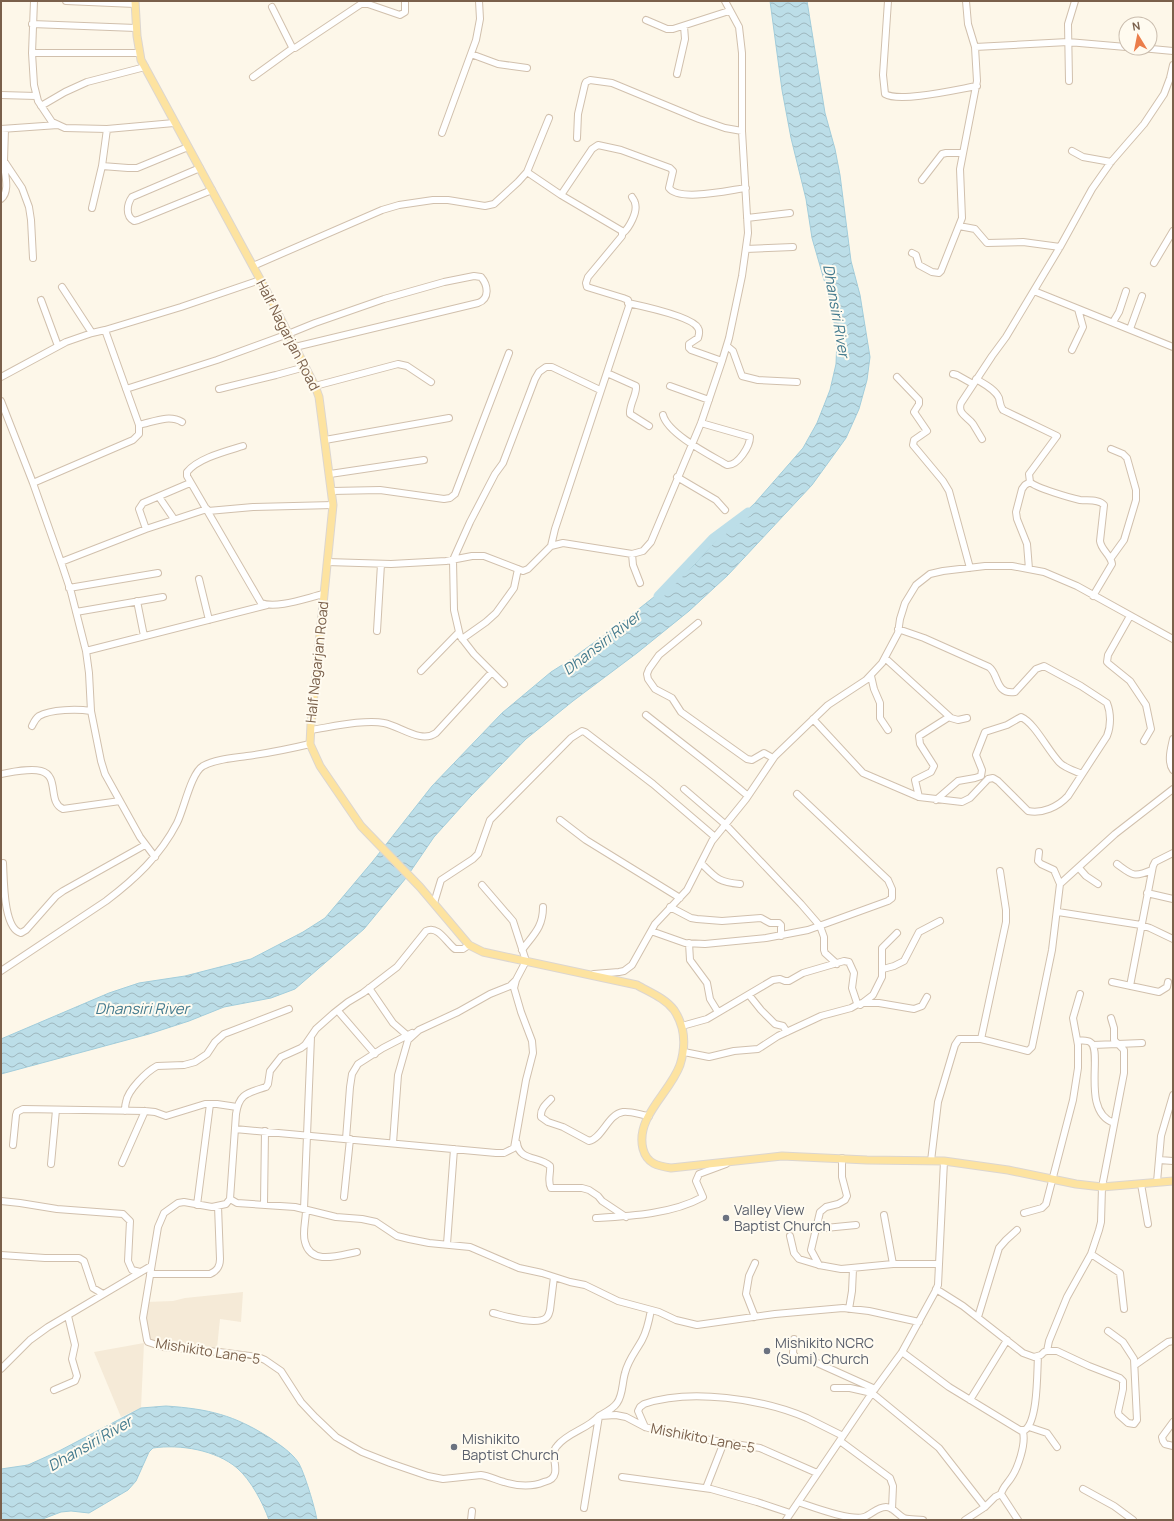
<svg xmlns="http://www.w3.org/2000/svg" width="1174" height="1521" font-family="Manrope,sans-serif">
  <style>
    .residential { fill: #f5ead7 }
    .water { fill: url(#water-waves); stroke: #a2cddb }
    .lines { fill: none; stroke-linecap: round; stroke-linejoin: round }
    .river { stroke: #bcdee8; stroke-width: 9 }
    .minor-casing { stroke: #d1c0ad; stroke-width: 8 }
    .major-casing { stroke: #dcd6d0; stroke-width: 9 }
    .minor { stroke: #fff; stroke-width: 6 }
    .major { stroke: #fde3a0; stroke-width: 7 }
    .worship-dot { fill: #6b7280; stroke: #fffbf0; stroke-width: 1.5 }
    .labels { text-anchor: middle; stroke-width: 4; stroke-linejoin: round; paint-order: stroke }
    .street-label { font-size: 14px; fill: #7a604b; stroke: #fffbf0 }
    .worship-label { font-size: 14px; fill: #5b616d; stroke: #fffbf0; text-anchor: start }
    .water-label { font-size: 15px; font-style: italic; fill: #437a8e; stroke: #fffbf0 }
  </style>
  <defs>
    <pattern id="water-waves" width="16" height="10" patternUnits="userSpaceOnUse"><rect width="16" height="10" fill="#bcdee8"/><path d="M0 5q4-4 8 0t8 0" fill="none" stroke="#9eb7be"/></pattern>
  </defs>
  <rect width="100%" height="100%" fill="#fdf7e9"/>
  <path class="residential" d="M243,1292L241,1322L220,1319L217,1348L164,1344L152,1341L148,1337L143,1319L146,1302L173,1301L185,1298Z
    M144,1343L141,1408L121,1417L94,1352Z"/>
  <path class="water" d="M770,1H807L825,113L835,149L840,175L851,261L860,295L870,357L867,380L859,409L846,438L812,485L728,575L689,611L637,653L573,701L526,739L470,797L434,837L406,878L364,929L295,989L271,998L224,1007L189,1021L149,1034L1,1074V1039L109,993L139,983L185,976L251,959L303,932L325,918L373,861L432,786L502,713L551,672L570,660L621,623L693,566L718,538L755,503L803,448L817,423L830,390L836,364L837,340L831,304L812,238L806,199L791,138L782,90Z
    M166,1406C209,1409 234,1415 270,1438C280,1445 291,1452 298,1462C304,1471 315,1508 317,1520H269C263,1503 251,1480 237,1468C216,1450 180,1444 153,1448L149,1452L136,1481L128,1490L89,1513L71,1511L61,1512L40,1520H1V1469L28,1465L59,1451L141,1408Z"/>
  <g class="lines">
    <path class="river" d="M658,596L713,538L748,512"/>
    <defs>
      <path id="minor" d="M34,1L32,53L34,85L38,101L52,122L65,128L107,129L174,123
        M66,1L135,4
        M888,1L883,75L885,94C900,103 959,89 977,86
        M272,7L292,47L295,48L361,4H368L400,15L405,12V1
        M646,20L667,29H673L729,11
        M32,24L136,28
        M975,47L1068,42L1126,47
        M1141,48L1173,51
        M32,53H139
        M471,54L498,64L527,68
        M677,74L685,39L684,26
        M253,77L293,48
        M1069,81L1068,24L1075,1
        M1,95L36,96
        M41,106L65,92L87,82L145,67
        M1,129L58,125
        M5,129L4,161L22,188L29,207L31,220L33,258
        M442,133L476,40L480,19L479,1
        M577,138L578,114L585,84L586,82L590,80L612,83L699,119L725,128L742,131
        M1072,151L1083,157L1111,162
        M102,166L128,168H137L188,147
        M200,168L132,197C127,204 125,216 134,221L138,220L212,190
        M527,172L561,195L622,231V236L588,277L586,283L587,287L623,298L628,300L629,306L555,529L551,546
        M922,180L942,154L946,153H963
        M561,195L592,149L598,145L621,150L670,168L673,171L669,188C679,202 730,190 746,188
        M1,199C10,192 5,175 4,165
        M92,208L102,166L107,129
        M747,218L790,213
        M959,226L975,229L987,243L1023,242L1060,247
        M623,233C629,228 638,212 635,203C635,201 633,199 632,197
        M746,249L793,247
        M912,253L916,255L919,265L932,272L939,273L941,271L962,218L960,169L977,81L975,47L968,24L966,1
        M1154,263L1173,231
        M253,266L382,210L399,205L433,200H448L485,206L494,204L518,182L527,172L549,118
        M62,287L92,333
        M1034,291L1173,347
        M41,300L58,346
        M628,303C642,306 693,317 698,328C700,331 699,335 698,338L689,344V348L691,350L722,361
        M1113,322L1119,312L1126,291
        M1130,329L1142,296
        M727,346L733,351L742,376L758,380L797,382
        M1072,350L1083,327L1078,309
        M607,373L636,386C637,395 629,404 630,414L649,426
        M953,374L957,375L973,384
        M1,377L66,342L92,333L105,330L181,307L260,280
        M897,377L919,400V404L914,412L927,431L914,440L913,445L943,481L949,491L970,568
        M976,379C984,384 995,389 999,398C1000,403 1000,406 1003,410L1057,436L1029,474L1030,482C1036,488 1071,498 1080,500C1088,501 1099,499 1104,505L1100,541C1101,550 1111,555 1112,564L1093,596
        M315,386L398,364L407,366L431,382
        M670,386L709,400
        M126,389L217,360L288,334L315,323L384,299L444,282L474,276L481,277C488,285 490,299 478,303L295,347
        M219,389L276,375L305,367
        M1,401L33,483L62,565L71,592L86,651L89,673L91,711L101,761L105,774L140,837L155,857
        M663,415C668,434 710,455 727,465C738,466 750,446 750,437L701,423
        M139,425C153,422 169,414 182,422
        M982,439C979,434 976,429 973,424C968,417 957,414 961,403L992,356L1006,337L1060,247L1092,189L1111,162L1144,124L1164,94L1170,78L1173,65
        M325,440L449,418
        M243,446C227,451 198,458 187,472V476L261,603C277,609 306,598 324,594
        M330,474L424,460
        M677,477L716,500L725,510
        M33,483L133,440L139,434V425L105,330
        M332,491L380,490L444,499L450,498L455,494L509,353
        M159,497L174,519
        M208,511L253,507L333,505
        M146,529L139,509L143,503L190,483
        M632,554L633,565L640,583
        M1111,558L1124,540L1136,500V490L1127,458L1123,454L1111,449
        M61,562L146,529L207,509
        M327,562L391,564L446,561L472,556H484L523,571L528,569L551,546L563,543L632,554L643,551L651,542L701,423L722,361L729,338L742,276L748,233L742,131V53L739,27L725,1
        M1029,569L1027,544L1017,519L1016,512L1022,489L1025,485L1030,482
        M199,579L209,620
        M69,588L158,573
        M137,601L144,636
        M76,612L163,597
        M1130,616L1108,655L1107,662L1109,664L1130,681L1146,705L1151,729L1144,741
        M698,623L659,655L649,669L647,674L648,679L655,689L672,698L681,712L747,759L752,760L764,753L773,758
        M377,631L381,564
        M462,639L486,622L496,613L514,588L518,569
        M86,651L267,605
        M885,658L951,718L958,720L967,718
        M421,671L459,632
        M871,676L874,689L880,703V718L888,730
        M504,684L474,654L460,636L454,610L453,560L470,522L495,474L503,463L535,379L539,372L546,367H552L600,390
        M646,715C680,742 715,768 748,796
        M813,719L863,773L919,797L962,802L970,798L988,779L993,778L998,781L1028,811C1042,814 1058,807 1068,796L1107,736C1111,726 1111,713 1107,703L1081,686L1044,666L1036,669L1015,692C995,695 999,674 989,667L924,638L898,629
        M32,726C34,722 35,719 39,716C51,709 78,709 91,711
        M311,730C331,727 365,719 384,723C400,726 421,744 436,733L492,672
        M1173,739C1171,748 1167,762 1173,770
        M1,774C13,772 29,768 41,771C60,776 47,802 63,809L120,801
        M684,789L726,825L801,904L820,926L824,937V950L825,953L837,964
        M919,797L915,780L931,772L934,766L920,744L919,736L949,717
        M936,800L958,781L975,778L981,776L982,770L976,755L985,732L1007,725L1021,717C1035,723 1048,751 1060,763C1065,768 1075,771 1082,774
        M560,820L586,840L680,898
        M3,863C4,878 3,929 21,933L26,930L56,896L63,891L145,845
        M701,863C716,878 718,882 740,884
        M1117,864C1132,875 1133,878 1152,870
        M1079,868L1086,876L1098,884
        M1000,871L1006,910V922L981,1039L1028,1051L1032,1047L1052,950L1060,884L1054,870L1041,864L1038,861L1039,852
        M1060,884L1115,834L1173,789
        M1147,893L1173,899
        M434,903L441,880L473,859L478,854L490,820L571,738L582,731L585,732L653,784L715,837
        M670,907L691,918L697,919L722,921L761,918L770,923H779L781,925V936
        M1058,912L1141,925L1150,928L1173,939
        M651,931L685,943L705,944L766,938L808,930L888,901L892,898V889L888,880L797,794
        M689,943L690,960L707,983L710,999L718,1012
        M469,945L463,949H455C446,942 438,925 426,931L397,967L363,993L348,1002L334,1013L316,1029L305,1045L301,1048L281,1057L270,1071L268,1084L266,1087C248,1093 239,1093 236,1114L230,1199L226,1204L212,1207L184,1202L178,1203L164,1213L158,1227L143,1318L147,1340L148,1342L163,1347L219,1352L258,1357L265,1360L281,1371L301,1402L315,1417L336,1437L362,1452L390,1463L428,1476L443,1479L481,1475C489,1476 496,1480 504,1482C517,1486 532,1487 544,1482C549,1481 554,1478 555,1473C557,1464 550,1453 557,1446C568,1432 588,1429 599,1416L616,1415L626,1417L645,1427L666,1433L760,1448L817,1473
        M522,950C534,934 543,927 543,907
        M883,969L894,966L904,961L919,932L940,921
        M1,971L106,901C135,879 160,856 177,823C184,809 191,773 203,766C216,759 233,758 247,756C269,753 289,749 310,744
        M594,974L619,972L624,971L632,965L655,924L687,890L712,841L746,799L775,756L828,705L866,680L882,663L898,633L900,619L905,603L916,585L930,574L943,571L985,566H1012L1044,572L1077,586L1173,639
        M1112,982L1159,992L1167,987L1168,982
        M1130,986L1153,866L1155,862L1173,853
        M369,988L393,1023L408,1036
        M749,995L761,1010L775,1024L783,1026L787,1032
        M862,1003H879L914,1009L922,1006L927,997
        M338,1011L375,1054
        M682,1026L707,1019L773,980L780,979L785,981H789L803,973L844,961L849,962L854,973L852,988L857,1003L860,1005L873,995L882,977V948L897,933
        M1078,1040C1081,1041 1087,1040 1090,1042C1104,1050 1080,1111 1114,1123
        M1093,1045L1142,1043
        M684,1052L709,1057L734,1051L758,1049L778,1036L821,1016L851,1008L858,1004
        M551,1099C546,1104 540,1109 541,1117L548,1122L563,1127L589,1141C602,1139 608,1114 623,1112C631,1111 641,1115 649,1116
        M125,1111C125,1108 125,1105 126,1102C128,1090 146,1072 157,1066L184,1065L195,1062L207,1054L215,1042L224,1034L289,1009
        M235,1129L496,1153H504L514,1148L526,1080L533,1053L532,1041L521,1012L514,988L516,980L526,961L513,921L482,885
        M346,1139L350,1087L352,1074L358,1064L383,1048L412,1033
        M393,1143L398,1075L408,1040L419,1030L458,1012L490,994L510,986L516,980
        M517,1143C519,1161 539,1156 550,1166C551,1173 547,1181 551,1188H582L589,1190L598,1196L602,1201L626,1217
        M13,1145L16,1115L17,1112L23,1109L145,1111L155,1112L166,1116L205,1104H217L237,1107
        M1159,1160L1173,1161
        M931,1161L938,1102L955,1045L959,1039H981
        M122,1163L145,1111
        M51,1164L56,1110
        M1157,1182L1161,1136L1173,1095
        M1141,1184L1148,1224
        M344,1197L350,1139
        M230,1199L237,1203L295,1207L336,1217L362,1219L376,1222L397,1236L409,1239L429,1243L470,1247L519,1268L542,1273L570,1282L585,1285L618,1301L659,1312L676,1320L697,1325L775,1314L843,1308L869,1311L919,1322
        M1,1201L20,1203L57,1209L123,1214L130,1221L128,1261L132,1270L140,1272
        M264,1204L265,1131
        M197,1205L210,1104
        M304,1209L311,1037
        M306,1210C306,1220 302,1233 305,1242C311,1266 340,1255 357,1252
        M1024,1213L1042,1208L1046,1204L1073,1100L1078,1068V1045L1073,1018L1080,994
        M884,1215L893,1264
        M596,1218C632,1216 672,1214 703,1197L696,1181L699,1174L726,1164
        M815,1229L856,1225
        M790,1236L794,1253L799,1259L819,1265L841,1269L893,1264H939
        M447,1244L454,1149
        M1091,1254L1120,1273L1124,1309
        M1,1255L45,1258H79L84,1261L93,1288L103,1294
        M755,1263L749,1276L746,1294L755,1317
        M819,1265L811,1250L820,1212L826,1207L838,1204L845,1200L847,1196L842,1177V1158
        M150,1274H210C217,1271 220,1267 220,1259L218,1206
        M936,1289L963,1306L1023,1353L1034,1357L1041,1355L1044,1352L1047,1351H1057L1089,1366L1120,1378L1123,1381V1389L1118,1412L1119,1415L1128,1423L1134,1424L1137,1420L1134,1359L1123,1342L1108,1331
        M849,1309L852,1291L853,1269
        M493,1313C505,1316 536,1326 546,1318C549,1316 549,1313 550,1310L554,1277
        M978,1317L999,1248L1006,1240L1017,1230
        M794,1339L793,1353L796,1358L815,1362L875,1389
        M1047,1351L1049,1341L1067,1297L1091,1254L1099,1230L1101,1222L1102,1187L1124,1073V1050L1114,1040V1028L1111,1018
        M902,1352L949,1387L1023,1432C1026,1444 1018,1468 1011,1478C1007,1484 1003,1487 1001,1494
        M1135,1365L1168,1342L1173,1341
        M1,1369L30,1340L48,1327L151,1266
        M834,1388H850L872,1393L939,1448L985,1507
        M54,1390L75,1381L77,1376L72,1359L75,1345L68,1316
        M970,1400L1007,1340
        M1173,1422L1162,1437L1163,1441L1165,1444L1173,1446
        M645,1427L638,1411L640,1407L644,1404C690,1388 763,1399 807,1418C819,1424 831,1430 843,1436
        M1029,1427L1047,1433L1057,1447
        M1020,1430H1025C1038,1421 1037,1372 1038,1356
        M840,1441L890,1478L893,1486L892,1509
        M622,1477L711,1489L757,1502L790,1513
        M706,1488L724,1442
        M1083,1489L1114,1506L1133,1520
        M798,1502C813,1507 849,1521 864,1517C871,1515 877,1507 886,1507C893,1507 898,1515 904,1518C910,1520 917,1519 923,1520
        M584,1508L599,1416C606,1412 613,1409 617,1403C623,1395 622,1383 625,1373C628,1360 636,1351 642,1340C647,1331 649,1321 651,1310
        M471,1520L472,1511
        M786,1520L872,1393L902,1352L935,1292L938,1285L944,1161
        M965,1520L985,1507L995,1497L1001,1494L1018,1520"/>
      <path id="major" d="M135,1L137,36L141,60L267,292L315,386L319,397L333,505L311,724L310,744L320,766L361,826L420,887L469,945L483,952L637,985C649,992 665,998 674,1010C686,1028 686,1046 680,1065C670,1093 635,1117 643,1149C647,1164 658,1166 671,1168L782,1156L867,1160L944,1161L1008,1170L1076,1184L1102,1187L1173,1181"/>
    </defs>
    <use href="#minor" class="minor-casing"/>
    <use href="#major" class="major-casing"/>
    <use href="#minor" class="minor"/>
    <use href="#major" class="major"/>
  </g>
  <g class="worship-dot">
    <circle cx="726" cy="1218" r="4"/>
    <circle cx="767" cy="1351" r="4"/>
    <circle cx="454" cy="1447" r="4"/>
  </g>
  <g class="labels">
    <g class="street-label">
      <text transform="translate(288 335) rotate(63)" y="5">Half Nagarjan Road</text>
      <text transform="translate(317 662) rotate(-84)" y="5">Half Nagarjan Road</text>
      <text transform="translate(208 1351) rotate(9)" y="5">Mishikito Lane-5</text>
      <text transform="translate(703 1438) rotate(11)" y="5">Mishikito Lane-5</text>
    </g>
    <g class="worship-label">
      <text x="734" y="1215">Valley View<tspan x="734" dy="16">Baptist Church</tspan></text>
      <text x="775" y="1348">Mishikito NCRC<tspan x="775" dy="16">(Sumi) Church</tspan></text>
      <text x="462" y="1444">Mishikito<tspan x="462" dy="16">Baptist Church</tspan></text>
    </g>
    <g class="water-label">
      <text transform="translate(836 311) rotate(80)" y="5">Dhansiri River</text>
      <text transform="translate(602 643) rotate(-38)" y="5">Dhansiri River</text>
      <text x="142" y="1014">Dhansiri River</text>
      <text transform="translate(90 1444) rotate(-30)" y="5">Dhansiri River</text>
    </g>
  </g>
  <rect width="1174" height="1521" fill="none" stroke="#7a604b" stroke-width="4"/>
  <g transform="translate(1138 36) rotate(350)"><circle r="19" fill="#fffbf0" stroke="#cabdae"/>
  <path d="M0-3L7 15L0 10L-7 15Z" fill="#eb7d4a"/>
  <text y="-6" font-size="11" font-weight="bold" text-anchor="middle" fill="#7a604b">N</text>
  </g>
</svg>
